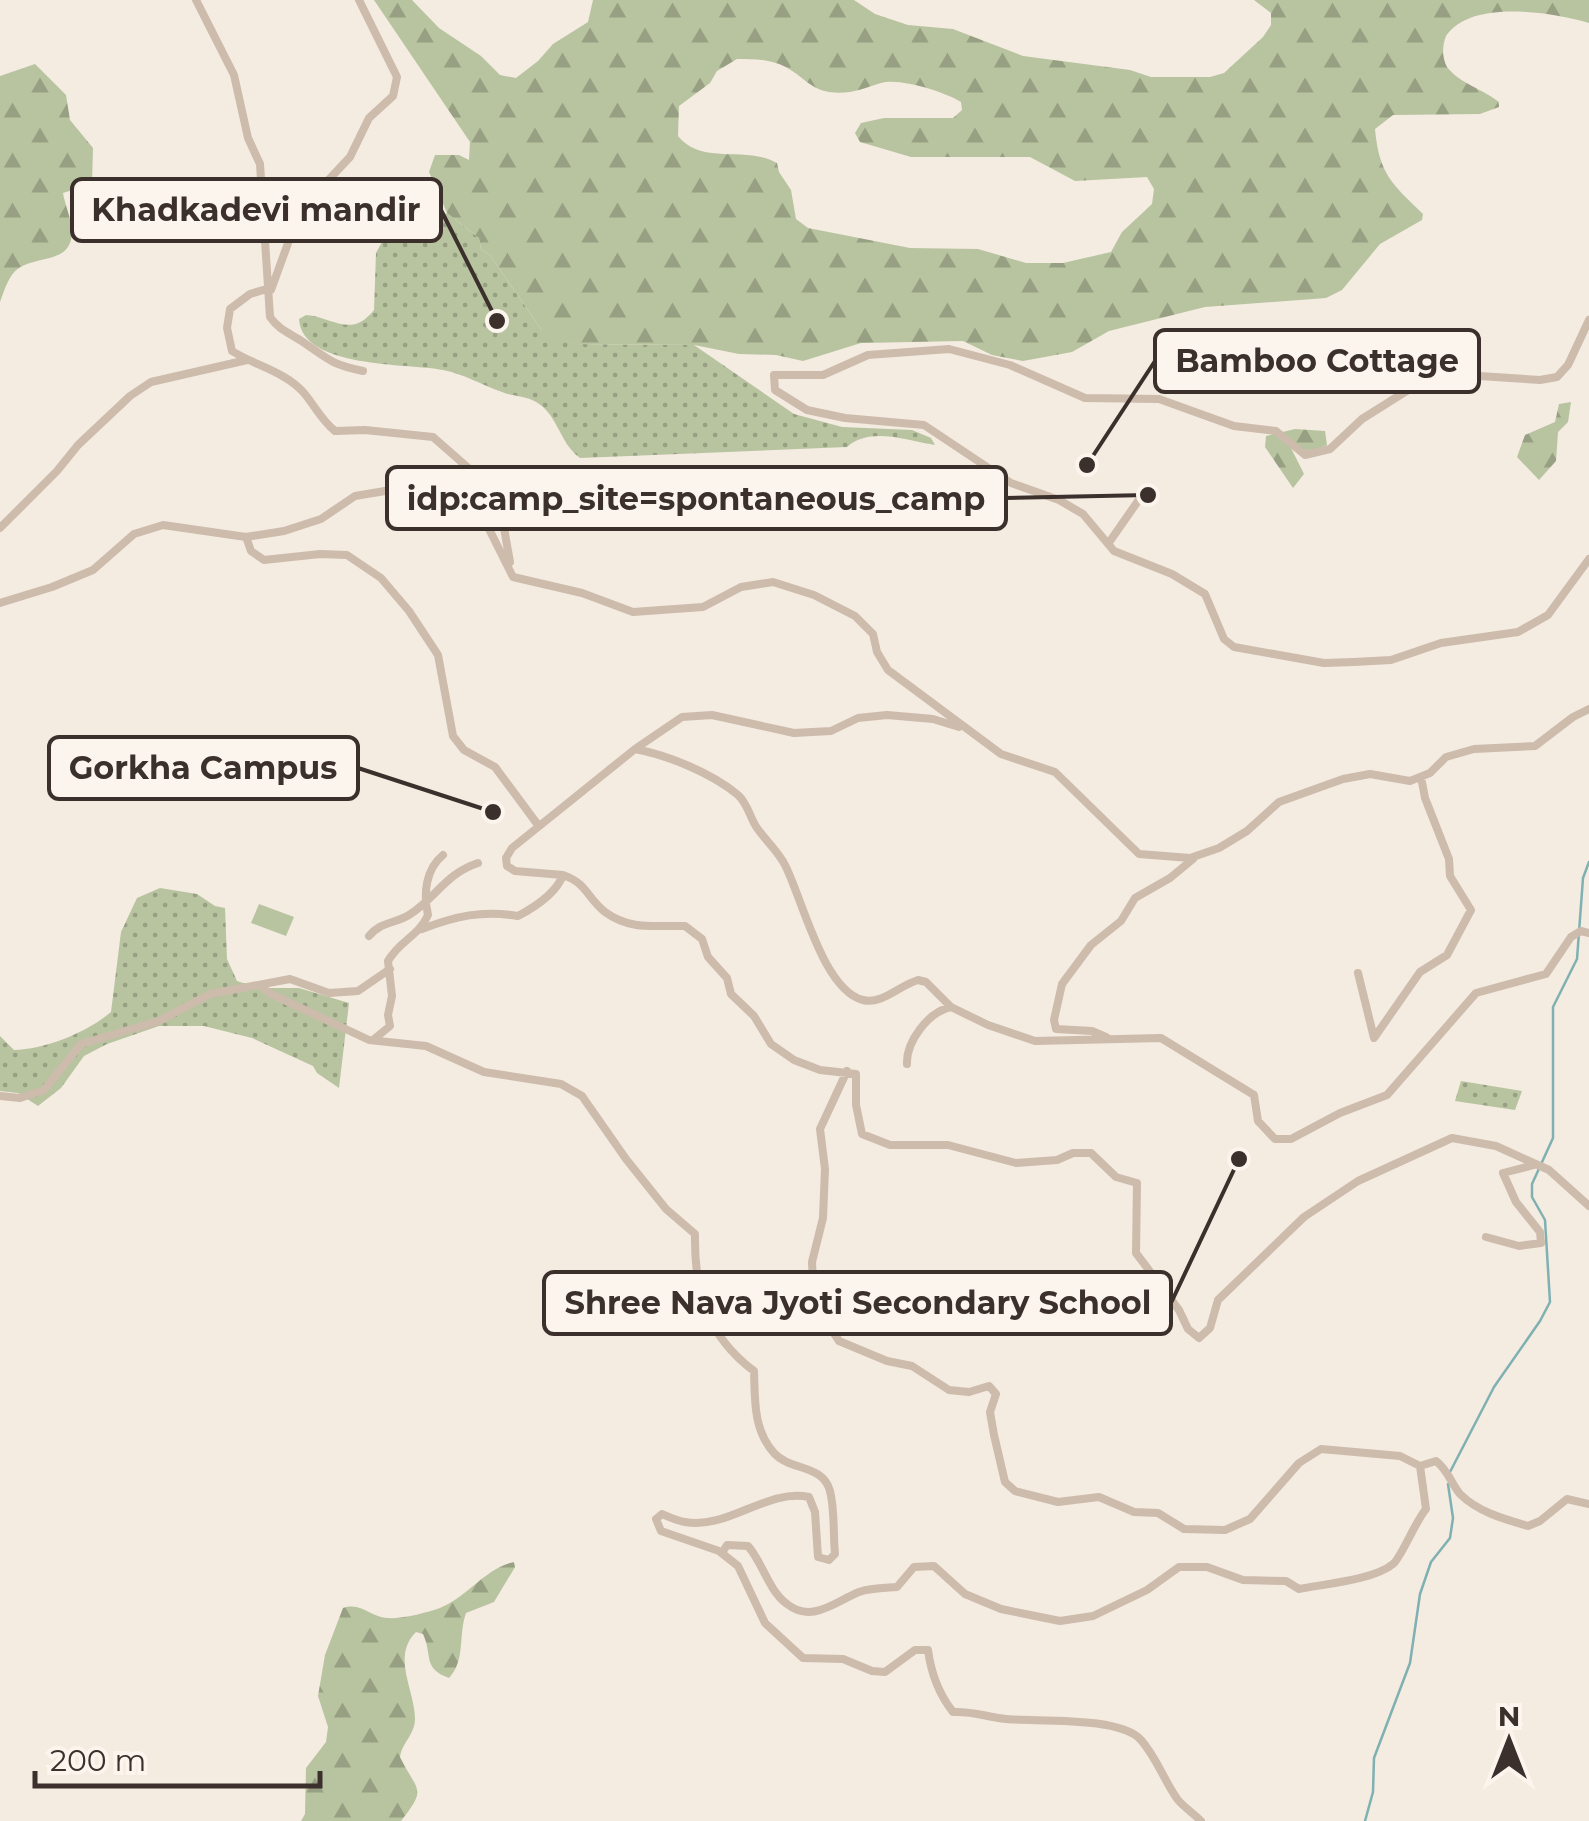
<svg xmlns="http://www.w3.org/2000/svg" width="1589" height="1821" font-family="Montserrat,sans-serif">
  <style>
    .grass { fill: url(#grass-dots) }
    .forest { fill: url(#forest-firs); fill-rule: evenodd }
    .green { fill: #b8c4a0 }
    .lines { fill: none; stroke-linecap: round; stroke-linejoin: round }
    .stream { stroke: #7fb0b2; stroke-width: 2.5 }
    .street { stroke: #cdbbac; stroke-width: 8 }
    .leader { fill: none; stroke: #3b302b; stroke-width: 4 }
    .callout-dot { fill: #3b302b; stroke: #fbf5ee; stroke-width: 4 }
    .callout { fill: #fbf5ee; stroke: #3b302b; stroke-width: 4 }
    .callout-label { font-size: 32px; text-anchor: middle; font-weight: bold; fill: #3b302b }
  </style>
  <defs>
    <pattern id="grass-dots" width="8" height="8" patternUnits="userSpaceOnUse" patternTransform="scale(2.5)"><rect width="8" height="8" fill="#b8c4a0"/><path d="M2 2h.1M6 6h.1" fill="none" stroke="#97a083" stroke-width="1.8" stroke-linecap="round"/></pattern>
    <pattern id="forest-firs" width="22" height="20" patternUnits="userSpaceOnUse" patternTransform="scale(2.5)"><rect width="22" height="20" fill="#b8c4a0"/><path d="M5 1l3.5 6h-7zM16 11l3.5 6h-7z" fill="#97a083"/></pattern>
  </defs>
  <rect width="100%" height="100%" fill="#f4ebe1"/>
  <path class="grass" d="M447,213L479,238L481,249L490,255L541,329L574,344L694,345L794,414L842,427L912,430L931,438L935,445C907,441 871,426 847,447L580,458C558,442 558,411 532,400C523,396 511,396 502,392C482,385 464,374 443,370C408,363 302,369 299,319L306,315C333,317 351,339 374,310L376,253L382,242Z
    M160,888L197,894L215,906L225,908L227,959L237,981L258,988H299L349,1003L339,1088L317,1073L313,1066L252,1038L204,1026H159L107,1044L84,1056L61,1088L38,1106L18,1093L0,1091V1036L14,1050C46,1049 86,1033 111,1012L121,932L137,898Z
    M1461,1081L1522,1091L1515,1110L1455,1101Z"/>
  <path class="forest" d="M374,0H412L439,28L481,56L500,75L516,78L538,61L553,44L588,22L593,0H854L875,14L908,25L953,29L1023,56L1130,70L1151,77H1210L1224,73L1263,37L1271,25V13L1254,0H1589V23C1547,11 1470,0 1446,36C1442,46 1442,58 1447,67C1460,84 1483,89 1499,102V107L1480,114L1393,115L1375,129C1379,174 1392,184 1423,214L1422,220L1380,244L1342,290L1326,298L1205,307L1109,331L1072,352L1023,361L992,355L963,341L861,343L803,361L776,355L739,354L694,345L574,344L551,338L541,329L490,255L481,249L479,238L447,213L429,172L435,155H459L469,160L470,142ZM737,59C755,59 773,59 789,69C803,77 811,89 829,92C849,95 862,89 881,83C898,77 946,92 961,102L962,110L953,118H884L861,123L855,133L860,142L911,157H1030L1075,181L1147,177L1154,189L1152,204L1122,232L1111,252L1063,263H1026L978,249L910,248L808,228L796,219L791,190L779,172L777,163C745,145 702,166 678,136L679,106L710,83L717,71Z
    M35,64L66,95L70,120L93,148L92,184L63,193C65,205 72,221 72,231C72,264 39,255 19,268C9,274 4,291 0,302V76Z
    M1571,402L1568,422L1558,432L1556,461L1539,480L1517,457L1525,435L1555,422L1559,404Z
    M1295,429L1325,431L1327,445L1312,451L1291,448L1304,474L1293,488L1265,447L1266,436Z
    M514,1562L515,1567L494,1602L466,1613C458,1635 466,1660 449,1678C422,1668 433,1656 423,1634L416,1632C391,1657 415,1690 415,1719C415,1734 402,1743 400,1757C417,1792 428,1787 401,1821H301L305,1814L306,1768L326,1742L328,1727L318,1696L325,1655L343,1608C362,1602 370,1617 387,1618C402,1619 420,1614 434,1610C465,1601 484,1568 514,1562Z"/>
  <path class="green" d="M259,904L294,917L286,936L251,923Z"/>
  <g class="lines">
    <path class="stream" d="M1450,1472L1494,1387L1540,1321L1550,1302L1545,1220L1532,1197V1184L1553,1138V1007L1577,959L1583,878L1589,862
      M1365,1821L1373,1792L1374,1758L1410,1663L1420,1594L1431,1562L1450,1538L1453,1518L1448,1484"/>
    <path class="street" d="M196,0L234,75L248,138L260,164L270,317C280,331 290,333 303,342C329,360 331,364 363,371
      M270,288L250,294L230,309L227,328L232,351C254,365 286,372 304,393C315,406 321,420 335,431L365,430L433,437L498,494L510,562
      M271,290L295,224L319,190L350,157L369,118L393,96L397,77L359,0
      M1589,320L1568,365L1557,377L1540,380L1479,376L1430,381L1416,385L1362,419L1330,449L1305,455L1276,431L1234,426L1159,399L1085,398L1010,365L949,349L868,355L823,375H774L775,390L807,410L845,418L924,425L1011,483L1059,500L1083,514L1114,551L1172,574L1205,594L1224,639L1234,647L1324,663L1354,662L1391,660L1441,643L1518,632L1548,615L1589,559
      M0,528L57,471L78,445L130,396L151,382L247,360
      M1108,544L1138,501
      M0,603L52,587L93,570L134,534L163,525L246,537
      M635,749L682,717L712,715L794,733L831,731L858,718L887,715L933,719L959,727
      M538,825L495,767L464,750L453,736L438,655L409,611L381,578L347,555L320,554L264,560L251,551L246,537L284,531L321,519L355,496L385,491L488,527L513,577L582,593L633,612L703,607L741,587L773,582L814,595L855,616L873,634L877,652L888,670L1001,754L1055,772L1139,854L1190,858L1219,848L1247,831L1279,802L1343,779L1370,774L1410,781L1430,773L1446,757L1474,749L1535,746L1573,717L1589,709
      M563,875C587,883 587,898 605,912C631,931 656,925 685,926L702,939L708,957L727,978L731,994L754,1016L771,1044L794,1060L820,1070L856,1074V1105L862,1134L890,1145H948L1016,1163L1057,1160L1073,1153H1091L1116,1177L1137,1183L1136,1253L1179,1310L1188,1329L1199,1338L1210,1328L1218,1300L1304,1217L1358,1181L1452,1138L1496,1146L1549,1170L1589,1206
      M422,929C456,916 482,910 518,916C535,907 556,894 563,875L515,871L507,866L506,858L512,848L635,749C667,755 712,773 738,795C748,804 750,818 757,828C766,841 778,851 785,865C802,898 823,990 863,1000C882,1005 900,985 918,980L926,982L951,1007L988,1025L1035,1041L1161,1038L1254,1095L1258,1121L1275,1139H1291L1340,1113L1387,1095L1476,993L1546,974L1571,937L1581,931L1589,933
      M369,936C380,922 394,924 409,915C436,898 445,874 478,863
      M1358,973L1374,1038L1420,972L1447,955L1471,910L1450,876L1449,859L1425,798L1421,777
      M261,986L271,994L369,1040L426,1046L484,1072L561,1084L582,1096L626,1159L666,1209L695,1234C694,1291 707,1336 754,1371C755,1399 753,1430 774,1453C790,1471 823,1464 830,1491C835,1510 833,1535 835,1554L829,1560L818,1557L815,1512L809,1497C767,1488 728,1530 685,1522C678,1521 669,1517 662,1514L656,1519L661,1531L719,1551L738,1566L765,1623L803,1658L843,1659L872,1671L885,1672L915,1650H928C931,1673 938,1693 953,1712C974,1711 986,1717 1006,1719C1038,1722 1120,1716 1141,1740C1157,1758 1164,1781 1178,1800C1184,1807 1194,1814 1201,1821
      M1106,1037L1092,1031L1056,1029L1054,1020L1062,984L1091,945L1121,921L1135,898L1170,878L1193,859
      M373,1040L390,1026L388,1015L392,996L388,961C399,941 419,936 428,915C423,893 426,869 443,855
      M907,1064C906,1042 928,1012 951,1007
      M0,1096L20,1098L44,1090L81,1044L159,1021L210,994L290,979L329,993L358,991L390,969
      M1486,1237L1519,1246L1541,1243L1540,1232L1516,1202L1503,1173L1534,1165
      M1420,1466L1436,1461C1448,1470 1451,1483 1460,1494C1478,1512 1504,1519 1528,1526L1540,1521L1567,1499L1589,1504
      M722,1553L727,1545L748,1546C763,1563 768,1590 787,1604C812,1624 836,1601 859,1592C871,1588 885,1588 897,1587L914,1567L934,1566L965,1594L1001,1609L1060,1621L1093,1616L1147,1590L1179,1567H1207L1243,1580L1286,1581L1299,1589C1324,1584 1374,1580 1393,1564C1401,1558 1415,1522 1426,1509L1420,1466L1400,1456L1321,1449L1299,1463L1250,1519L1225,1530L1184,1529L1158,1513L1134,1512L1099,1497L1058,1502L1015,1491L1005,1482L994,1435L990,1412L996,1394L989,1386L969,1392L949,1390L912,1366L887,1361L839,1341L814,1303L812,1262L823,1218L825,1169L820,1129L847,1071"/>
  </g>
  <path class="leader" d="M497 321L441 210M1087 465L1155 361M1148 495L1006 498M493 812L358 768M1239 1159L1171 1303"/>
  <g class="callout-dot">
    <circle cx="497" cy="321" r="10"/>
    <circle cx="1087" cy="465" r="10"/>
    <circle cx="1148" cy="495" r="10"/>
    <circle cx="493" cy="812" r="10"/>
    <circle cx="1239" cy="1159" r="10"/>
  </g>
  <g class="callout">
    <rect x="72" y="179" width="369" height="62" rx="10"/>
    <rect x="1155" y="330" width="324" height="62" rx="10"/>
    <rect x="387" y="467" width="619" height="62" rx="10"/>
    <rect x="49" y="737" width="309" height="62" rx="10"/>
    <rect x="544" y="1272" width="627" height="62" rx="10"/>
  </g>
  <g class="callout-label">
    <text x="256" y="221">Khadkadevi mandir</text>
    <text x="1317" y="372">Bamboo Cottage</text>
    <text x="696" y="510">idp:camp_site=spontaneous_camp</text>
    <text x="203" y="779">Gorkha Campus</text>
    <text x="858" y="1314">Shree Nava Jyoti Secondary School</text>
  </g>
  <g transform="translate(1509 1741)" stroke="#fbf5ee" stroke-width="8" paint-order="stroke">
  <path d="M0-8L18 38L0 25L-18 38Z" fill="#3b302b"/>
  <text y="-15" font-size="28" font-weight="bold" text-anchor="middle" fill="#3b302b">N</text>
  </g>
  <path d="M35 1771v15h285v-15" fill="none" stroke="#3b302b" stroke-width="5"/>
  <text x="50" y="1771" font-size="30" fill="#3b302b" stroke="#fbf5ee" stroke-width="8" paint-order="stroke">200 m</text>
</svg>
